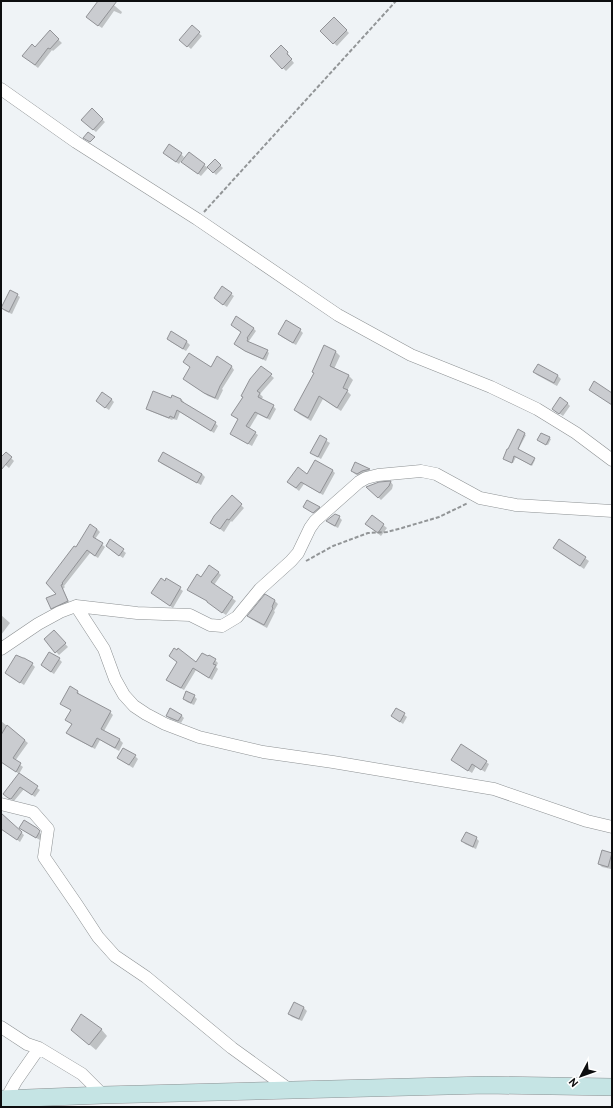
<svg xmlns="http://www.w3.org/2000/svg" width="613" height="1108" font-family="Overpass,sans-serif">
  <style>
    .shadow { fill: #0003 }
    .building { fill: #caccd0; stroke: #919296 }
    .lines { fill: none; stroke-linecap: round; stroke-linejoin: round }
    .street-casing { stroke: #8d9193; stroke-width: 13 }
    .secondary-casing { stroke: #8d9193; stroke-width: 18 }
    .path { stroke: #929597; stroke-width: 2; stroke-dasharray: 4 2; stroke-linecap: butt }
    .street { stroke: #fff; stroke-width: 12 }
    .secondary { stroke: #c5e4e4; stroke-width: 17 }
  </style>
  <rect width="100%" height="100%" fill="#eff3f6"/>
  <path class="shadow" d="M96,1H109L122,12L121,14L114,11L102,28L90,20L98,2Z
    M334,18L349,33L337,46L321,31Z
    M192,27L202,36L191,49L183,42Z
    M50,32L62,43L53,51L52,50L38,68L27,59Z
    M281,46L290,56L289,57L294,63L286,71L271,56Z
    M92,110L105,122L96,132L82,120Z
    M189,153L208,168L201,176L186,164Z
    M181,154L184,157L179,164L167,156Z
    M215,161L223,168L216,175L209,167Z
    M231,294L234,296L227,307L218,301Z
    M17,295L20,297L12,314L5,311L2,308Z
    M232,325L253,328L256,331L249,341V343L267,351L269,353L266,361L249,353L237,346L242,333Z
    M300,330L303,333L296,345L282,337L279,334Z
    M171,333L187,342L190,345L186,351L171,342L168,339Z
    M325,347L336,352L340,356L334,369L349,376L353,380L347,391L351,395L341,411L323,399L311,421L299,414L295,410L315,373Z
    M184,362L211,368L232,367L234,370L222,389L223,390L218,400L208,396L187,381L191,367Z
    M538,365L558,376L561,379L557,386L537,375L534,372Z
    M261,367L274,378L260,394L263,397L261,400L273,406L276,409L270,420L258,414L249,429L258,435L252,446L234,436L239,420L232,415Z
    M111,399L114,402L109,410L100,404Z
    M171,399H181L184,402L183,404L215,423L218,426L214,433L180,412L177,420L173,419L172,420L150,411L147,408Z
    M567,403L570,406L563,416L553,409Z
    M519,431L526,435L518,450L535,460L532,466L516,457L513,463L506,460Z
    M320,437L330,443L321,459L311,453Z
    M549,438L551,439L548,445L540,441Z
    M6,453L14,461L9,468L1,461V459Z
    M164,454L202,474L205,477L201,485L162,464L159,461Z
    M356,464L369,470L371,472L361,477L355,474L352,471Z
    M332,470L335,473L323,495L304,484L299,491L288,482L307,476Z
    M391,482L393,485L392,489L381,500L368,487L379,483Z
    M232,497L244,508L232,522L231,521L224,532L215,525Z
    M304,506L319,507L322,510L316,515Z
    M372,516L387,528L381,536L366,524Z
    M339,517L342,520L338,528L330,524L328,521Z
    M97,529L100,532L95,539L105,547L98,558L90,553L64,586L65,587L63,589L70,604L55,611L52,608L58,594L48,583L76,549Z
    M559,540L589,561L584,569L554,548Z
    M111,541L126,553L123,558L110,549Z
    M218,572L221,575L214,585L236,601L226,615L210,604L201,578Z
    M167,579L183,591L173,608L156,596Z
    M266,596L275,601L278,604L274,611L275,612L267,628L251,619L249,616Z
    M1,615L10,623L1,635Z
    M54,631L68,647L59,655L45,640Z
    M177,651L197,663L215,660L218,663L216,667L218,669L212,680L196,670L184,690L171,683L168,680L178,662Z
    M59,659L62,662L54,674L45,668Z
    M32,664L35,667L24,685L9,675Z
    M70,688L78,692L80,695L110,712L113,715L104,731L120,740L123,743L119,751L100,740L95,749L70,736L68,733L72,724V711L62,704Z
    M194,696L197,699L194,705L187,702L184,699Z
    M397,709L407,717L403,724L392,716Z
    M181,715L184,718L181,723L170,719L167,716Z
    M1,721L28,743L15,761L23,767L19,774L1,761Z
    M135,756L138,759L133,768L118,758Z
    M455,762H486L489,764L485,772L476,766L472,773Z
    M19,775L40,790L35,797L24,789L14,801L7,797Z
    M3,816L24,835L20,842L1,827V818Z
    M21,828L36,829L42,835L40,840L24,831Z
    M476,838L479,841L476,849L465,844L463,841Z
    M611,854L612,865L611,869L602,867L599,864Z
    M294,1003L304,1008L307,1011L302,1021L292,1017L289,1014Z
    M101,1029L107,1036L96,1050L72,1030Z"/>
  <path class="building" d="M98,1H117L98,26L86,17Z
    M334,17L347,30L333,44L320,31Z
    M192,25L200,32L187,47L179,40Z
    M50,30L59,39L50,49L48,48L35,65L22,56L32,44L35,47Z
    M281,45L288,52L287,54L292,59L282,69L270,56Z
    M92,108L103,119L93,130L81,120Z
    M88,132L95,137L90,142L83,138Z
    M169,144L182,153L176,162L163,153Z
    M189,152L205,164L198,174L181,162Z
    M215,159L221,165L213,173L207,167Z
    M222,286L232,293L223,305L214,298Z
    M10,290L18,294L9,312L1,308Z
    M236,316L254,328L247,338L248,339L247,341L268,350L263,359L245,351L234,344L241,332L231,325Z
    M286,320L301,329L293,343L278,334Z
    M171,331L187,341L183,349L167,339Z
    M324,345L336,351L330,366L349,375L343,388L348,390L337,408L319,396L308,418L294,410L314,373L312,372Z
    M189,353L211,367L217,356L232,366L220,386L215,398L204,393L183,379L190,367L183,362Z
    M538,364L558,375L554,383L533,372Z
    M261,366L272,374L257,391L260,393L258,397L274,405L267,418L255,412L246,426L256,432L248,444L230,434L238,419L231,415L243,397L241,396L250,379Z
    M594,381L612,393V405L589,390Z
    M153,391L171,398L172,395L181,399V401L216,422L211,431L177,410L174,418L170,416L169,418L146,409Z
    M102,392L112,399L105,408L96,401Z
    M560,397L568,403L559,414L552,409Z
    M518,429L525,433L518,449L535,458L531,465L514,456L512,463L503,459L507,449H508Z
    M541,433L550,437L546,445L537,440Z
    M320,435L327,439L318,457L310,453Z
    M6,452L12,457L1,470V457Z
    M163,452L202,474L197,483L158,461Z
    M315,460L333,470L320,493L301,482L296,488L287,482L298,467L307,474Z
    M355,462L370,469L362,471L357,474L351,471Z
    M391,481L389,486L378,498L366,487L379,482Z
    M232,495L242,504L229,520L227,519L220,529L210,523L214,516Z
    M307,500L320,507L313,513L303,507Z
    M335,514L340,516L335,526L326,521Z
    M372,515L384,524L378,533L365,524Z
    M90,524L97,529L93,537L103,543L95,556L87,550L62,583L63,584L61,585L68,601L51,609L46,598L56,594L46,583L74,546L76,547Z
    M110,539L124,549L119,556L106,546Z
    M559,539L586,557L580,566L553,548Z
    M209,565L219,572L211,582L233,597L222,613L207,602V601L187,590L197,574L201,577Z
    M161,578L165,581L166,578L181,587L170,606L151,593Z
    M265,594L275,600L272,607L273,608L264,625L247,616Z
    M54,630L66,643L55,653L44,639Z
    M174,648L177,650L178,648L196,662L202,653L208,656L209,655L216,659L213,664L216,665L209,678L193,668L181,688L166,680L177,662L169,656Z
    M49,652L60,658L51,672L41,665Z
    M16,655L23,658H24L33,663L20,683L5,673Z
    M70,686L78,691L77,693L111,711L101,729L120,739L115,748L97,738L92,747L66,733L72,724L65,720L71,710L60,704Z
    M186,691L195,695L191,703L183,699Z
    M170,708L182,715L178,721L166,716Z
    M396,708L405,713L400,722L391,716Z
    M7,725L25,740L13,758L21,763L16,772L1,762V735Z
    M461,744L487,761L481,770L472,764L468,771L451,760Z
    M123,748L136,755L129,765L117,758Z
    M19,773L38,786L32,795L20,787L11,799L8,798L3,794Z
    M1,813L22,832L17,840L1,829Z
    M24,820L37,828L40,831L36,838L19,828Z
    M466,832L477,837L473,847L461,841Z
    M602,850L612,853L608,867L598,864Z
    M294,1002L304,1007L299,1019L288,1014Z
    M81,1014L102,1029L89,1045L71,1030Z"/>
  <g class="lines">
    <defs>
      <path id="street" d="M1,89L76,142L197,219L338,315L411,355L491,387L537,409L576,433L612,460
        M76,606L104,649L115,679L124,695L134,706L146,714L165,724L199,737L263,752L333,762L494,789L587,821L612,827
        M1,649L38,624L60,612L76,606L137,613L190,615L210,625L222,626L237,617L260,589L291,561L298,553L310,528L315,521L359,482L366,478L378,475L421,471L436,474L480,498L516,505L612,511
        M1,804L33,812L48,829L44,857L77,905L98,937L115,956L146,977L232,1048L290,1090
        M1,1027L27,1044L39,1048L82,1074L103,1095
        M6,1099L16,1081L39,1048"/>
      <path id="secondary" d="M1,1099L103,1095L486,1085L612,1087"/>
    </defs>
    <use href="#street" class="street-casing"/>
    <use href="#secondary" class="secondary-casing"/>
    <path class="path" d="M204,212L396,1
      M306,561L333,546L368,533L387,532L402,528L439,517L468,503"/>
    <use href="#street" class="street"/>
    <use href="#secondary" class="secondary"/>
  </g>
  <rect width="613" height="1108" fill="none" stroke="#0d0e0f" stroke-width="4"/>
  <g transform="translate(581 1076) rotate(229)" stroke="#ffffff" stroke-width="3" paint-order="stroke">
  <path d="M0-3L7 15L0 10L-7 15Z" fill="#0d0e0f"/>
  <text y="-6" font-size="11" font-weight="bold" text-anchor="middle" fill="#0d0e0f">N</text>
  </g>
</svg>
